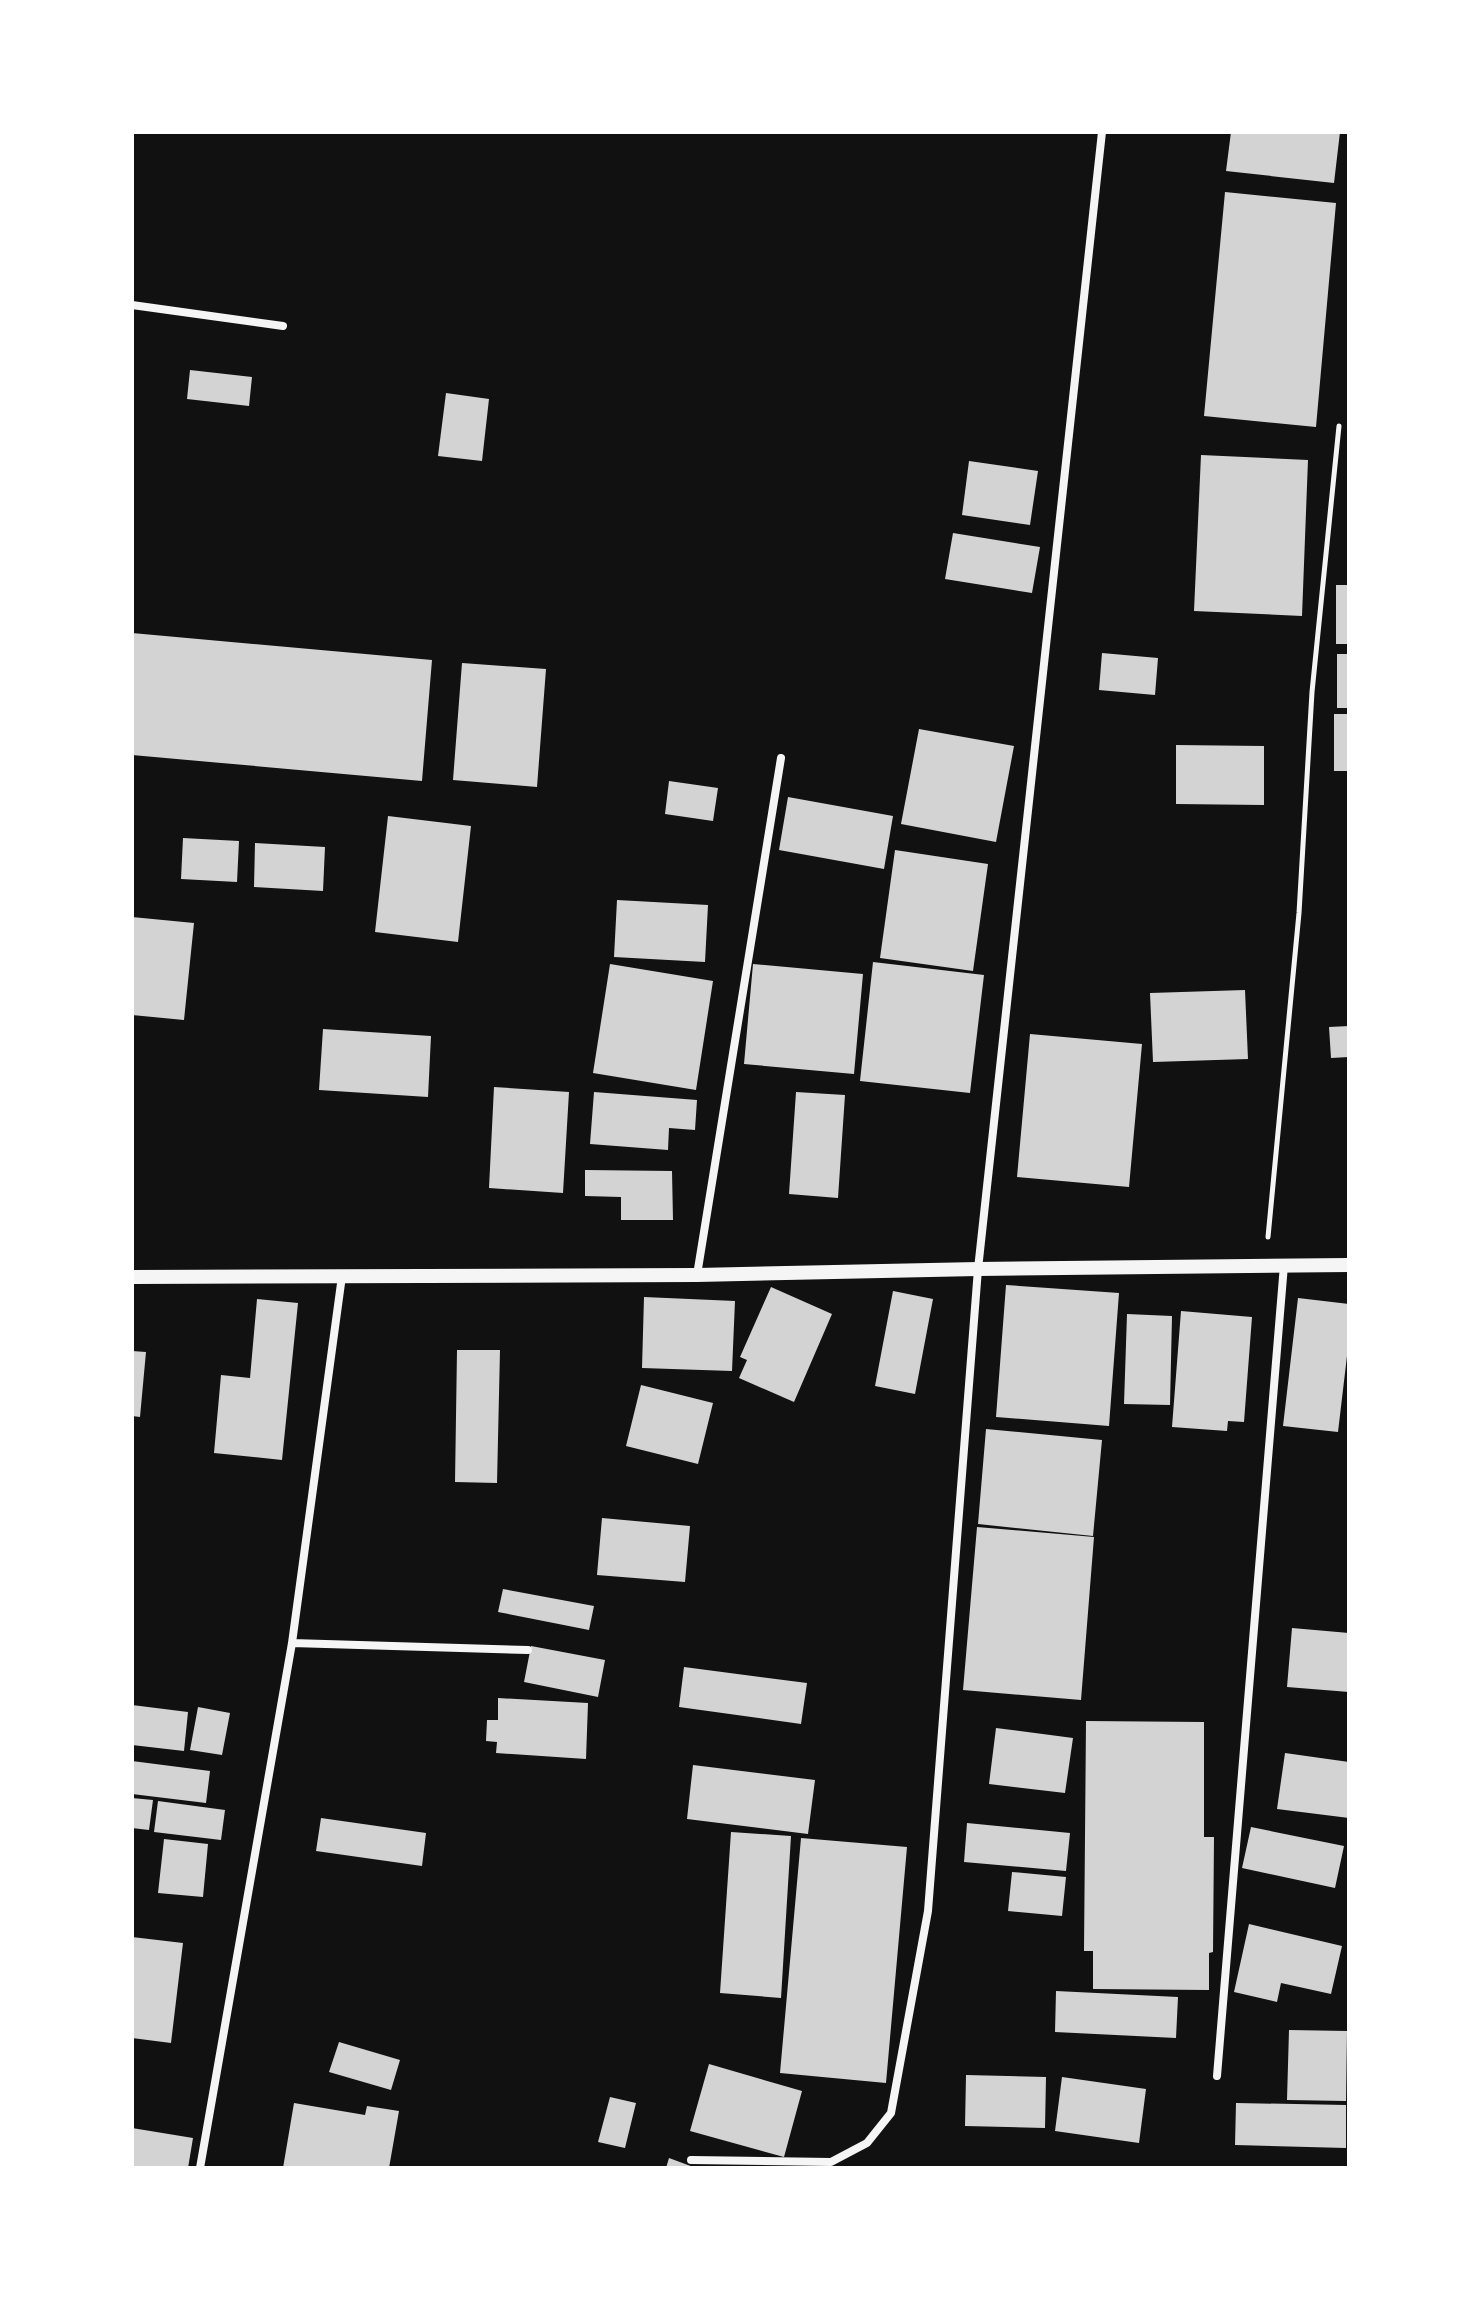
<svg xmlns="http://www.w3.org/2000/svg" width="1481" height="2300" font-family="Spectral,serif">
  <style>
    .building { fill: #d3d3d3 }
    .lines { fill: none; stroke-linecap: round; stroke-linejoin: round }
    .path { stroke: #f5f5f5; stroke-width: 5 }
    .minor { stroke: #f5f5f5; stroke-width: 8 }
    .tertiary { stroke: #f5f5f5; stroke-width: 14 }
  </style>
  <rect width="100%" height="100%" fill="#111"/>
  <path class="building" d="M1231,132H1340L1334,183L1226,171Z
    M1225,192L1336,203L1316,427L1204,416Z
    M190,370L252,377L249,406L187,399Z
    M446,393L489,399L482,461L438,456Z
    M1201,455L1308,460L1302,616L1194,611Z
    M969,461L1038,471L1030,525L962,515Z
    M953,533L1040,547L1032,593L945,579Z
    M1336,585H1349V644H1336Z
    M132,633L432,660L422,781L132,755Z
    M1102,653L1158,658L1155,695L1099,690Z
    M1337,654H1349V708H1337Z
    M462,663L546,669L537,787L453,780Z
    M1334,714H1349V771H1334Z
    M919,729L1014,746L996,842L901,824Z
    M1176,745L1264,746V805L1176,804Z
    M669,781L718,788L713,821L665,814Z
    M788,797L893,816L884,869L779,850Z
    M388,816L471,826L458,942L375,932Z
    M183,838L239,841L237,882L181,879Z
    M255,843L325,847L323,891L254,887Z
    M895,850L988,864L973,971L880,958Z
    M617,900L708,905L705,962L614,957Z
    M132,917L194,923L184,1020L132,1015Z
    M873,962L984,975L970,1093L860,1081Z
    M610,964L713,981L696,1090L593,1073Z
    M753,964L863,974L854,1074L744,1064Z
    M1245,990L1248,1059L1153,1062L1150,993Z
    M1349,1026V1057L1331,1058L1329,1027Z
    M323,1029L431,1036L428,1097L319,1090Z
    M1030,1034L1142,1044L1129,1187L1017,1177Z
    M494,1087L569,1092L563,1193L489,1188Z
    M594,1092L697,1100L695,1130L669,1128L668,1150L590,1144Z
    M796,1092L845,1095L838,1198L789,1194Z
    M585,1170L672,1171L673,1220H621V1197L585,1196Z
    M1006,1285L1119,1293L1109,1426L996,1417Z
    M771,1287L832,1314L794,1402L739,1378L747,1360L740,1357Z
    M893,1291L933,1299L915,1394L875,1386Z
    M644,1297L735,1301L732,1371L642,1368Z
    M1298,1298L1349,1304V1339L1338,1432L1283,1426Z
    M257,1299L298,1303L282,1460L214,1453L221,1375L250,1378Z
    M1181,1311L1252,1317L1244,1422L1228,1421L1227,1431L1172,1427Z
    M1127,1314L1172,1316L1170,1405L1124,1404Z
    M457,1350H500L497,1483L455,1482Z
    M132,1351L146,1352L140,1417L132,1416Z
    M641,1385L713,1403L698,1464L626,1446Z
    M986,1429L1102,1440L1093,1536L978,1524Z
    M602,1518L690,1526L685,1582L597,1575Z
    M977,1527L1094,1537L1081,1700L963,1690Z
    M503,1589L594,1606L589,1630L498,1612Z
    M1292,1628L1349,1633V1692L1287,1687Z
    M531,1646L605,1660L598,1697L524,1682Z
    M684,1667L807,1683L801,1724L679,1707Z
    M498,1698L588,1703L586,1759L496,1753L497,1742L486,1741L487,1720H498Z
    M132,1705L188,1712L184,1751L132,1745Z
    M198,1707L230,1713L222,1755L190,1750Z
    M1086,1721L1204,1722V1837H1214L1213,1952L1209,1953V1990L1093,1989V1951H1084Z
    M996,1728L1073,1738L1065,1793L989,1784Z
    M1285,1753L1349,1762V1818L1277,1809Z
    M132,1761L210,1771L206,1803L132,1794Z
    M693,1765L815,1780L808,1834L687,1819Z
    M132,1798L153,1800L149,1830L132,1828Z
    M158,1801L225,1810L221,1840L154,1832Z
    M321,1818L426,1833L422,1866L316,1851Z
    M967,1823L1070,1833L1066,1871L964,1862Z
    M1251,1827L1344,1846L1335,1888L1242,1868Z
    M731,1832L791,1836L781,1998L720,1993Z
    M801,1838L907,1847L886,2083L780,2073Z
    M164,1839L208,1844L203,1897L158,1893Z
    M1012,1872L1066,1877L1062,1916L1008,1911Z
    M1249,1924L1342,1946L1331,1994L1281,1983L1277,2002L1234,1992Z
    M132,1937L183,1943L171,2043L132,2038Z
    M1056,1991L1178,1997L1176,2038L1055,2032Z
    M1289,2030L1347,2031L1346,2101L1287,2100Z
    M339,2042L400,2060L391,2090L329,2072Z
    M709,2064L802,2091L784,2157L690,2131Z
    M966,2075L1046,2077L1045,2128L965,2126Z
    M1062,2077L1146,2089L1139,2143L1055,2131Z
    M610,2097L636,2103L625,2148L598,2142Z
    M294,2103L365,2115L367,2106L399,2111L389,2168H283Z
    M1236,2103L1346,2105V2148L1235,2145Z
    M132,2128L193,2138L188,2168H132Z
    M669,2158L696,2168H666Z"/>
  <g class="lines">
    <path class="path" d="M1268,1237L1299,913L1312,692L1339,426"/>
    <path class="minor" d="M132,305L283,326
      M697,1275L781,758
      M292,1643L528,1650
      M1217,2076L1284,1265
      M691,2160L831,2162L867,2143L891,2113L928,1911L978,1269L1102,132
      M200,2168L292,1643L342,1276"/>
    <path class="tertiary" d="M132,1277L697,1275L978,1269L1349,1265"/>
  </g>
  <rect width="1481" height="2300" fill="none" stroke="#ffffff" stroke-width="268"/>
</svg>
